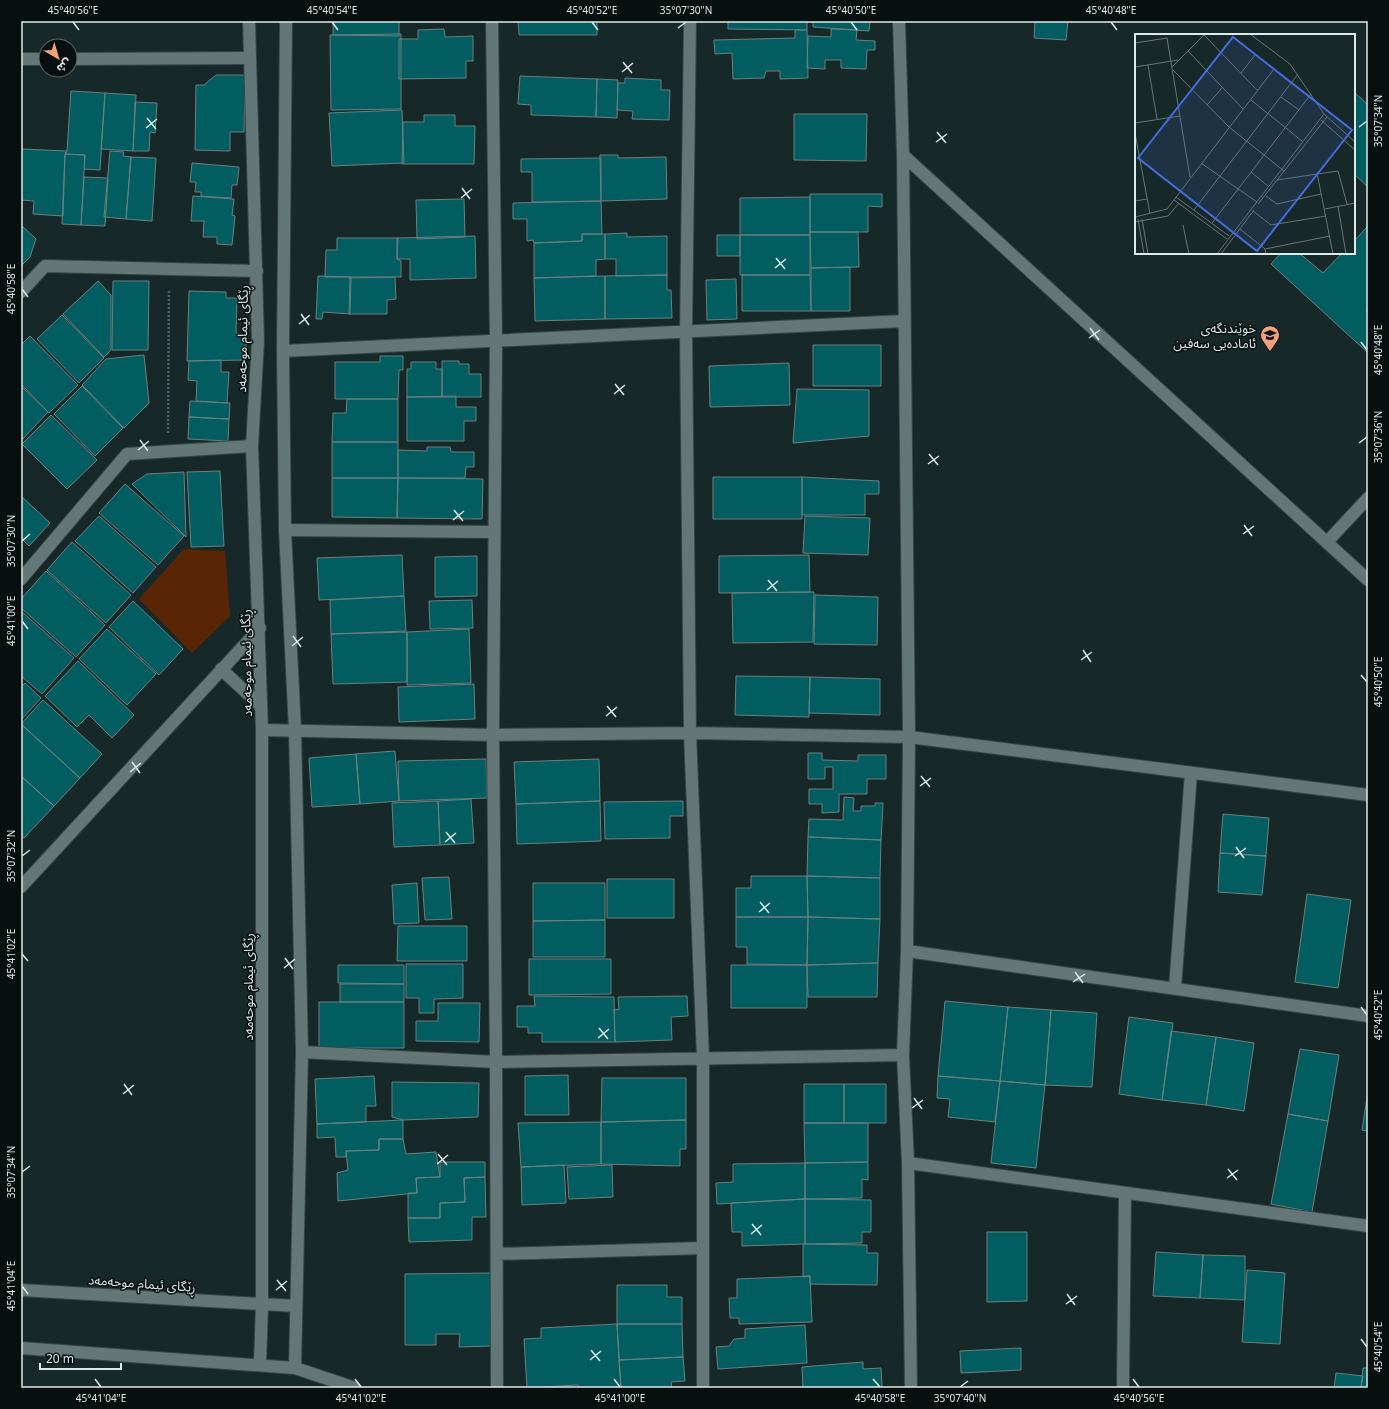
<svg xmlns="http://www.w3.org/2000/svg" width="1389" height="1409" font-family="'Noto Sans','Noto Sans Arabic',sans-serif">
  <style>
    .green { fill: #5a2505 }
    .building { fill: #015d60; stroke: #6d8080 }
    .lines { fill: none; stroke-linecap: round; stroke-linejoin: round }
    .street-casing { stroke: #374445; stroke-width: 14 }
    .secondary-casing { stroke: #374445; stroke-width: 14 }
    .path { stroke: #536363; stroke-width: 2.5; stroke-dasharray: 2 2; stroke-linecap: butt }
    .street { stroke: #647777; stroke-width: 12 }
    .secondary { stroke: #647777; stroke-width: 12 }
    .ticks { fill: none; stroke: #dee9e9; stroke-width: 1.5 }
    .labels { text-anchor: middle; stroke-width: 3; stroke-linejoin: round; paint-order: stroke }
    .poi-label { font-size: 13px; fill: #dee9e9; stroke: #080f0f; text-anchor: end }
    .street-label { font-size: 13px; fill: #dee9e9; stroke: #080f0f }
    .inset-road { fill: none; stroke: #677575; stroke-width: 1 }
    .view { fill: #446ddb; fill-opacity: 0.15; stroke: #446ddb; stroke-width: 2 }
    .inset-edge { fill: none; stroke: #dee9e9; stroke-width: 2 }
    .neatline { fill: none; stroke: #dee9e9; stroke-width: 1.5 }
    .ticks-label { font-size: 10px; text-anchor: middle; fill: #dee9e9 }
  </style>
  <rect width="100%" height="100%" fill="#172828"/>
  <path class="green" d="M184,549L225,551L230,616L192,653L139,599Z"/>
  <path class="building" d="M333,21H399V36L333,35Z
    M518,21H597V35H519Z
    M728,21H807V30L728,29Z
    M813,21H870L869,31L813,27Z
    M1035,21H1068L1066,40L1034,38Z
    M444,29L445,37L473,36V61H466V78L399,79V39H418V30Z
    M831,29L857,30L856,40L875,41V50H867L866,69L841,68V60H825V69L807,68L808,36L831,37Z
    M795,30H807L808,78L780,79V71H766L764,78L733,79L732,53L715,54L714,40L795,38Z
    M401,34V109L331,110L330,35Z
    M216,75H245L244,132H230V151L195,150L196,85H204Z
    M520,76L597,79L596,117L531,115V105L518,104Z
    M625,78L661,80V90H670L669,120L632,119L633,111L617,110L618,83H625Z
    M597,79L618,80L617,118L596,117Z
    M71,91L105,93L100,170L84,169L85,155L65,154L67,151Z
    M1354,92L1368,105V187L1354,174Z
    M105,93L136,95L133,151L101,149Z
    M135,102L157,103L155,133L150,132L149,151H133Z
    M402,110L404,163L332,166L329,113Z
    M794,114H867L866,161L794,160Z
    M424,115H455V126H475L474,164H402L403,122H424Z
    M21,149L67,151L65,154L63,216L33,214L34,201L21,200Z
    M110,151L124,152L123,156L131,157L126,219L104,217Z
    M65,154L85,155L81,225L62,224Z
    M600,155H618V158L666,157L667,199L601,201Z
    M131,157L156,158L152,221L126,219Z
    M601,158V201L532,202V172H521V159Z
    M192,163L239,167L237,185H232L231,198L201,196V192H195L196,182H190Z
    M84,177L108,178L105,226L81,225Z
    M810,194H882V207L868,206V232H810Z
    M193,196L234,199L232,215L235,216L232,245L217,244V237H203L204,221H191Z
    M810,197V235H740V198Z
    M464,199L465,237L417,239L416,200Z
    M601,201L602,234H582V241L534,243L533,240L527,241V219H513V203Z
    M21,225L36,239L30,257L21,266Z
    M1368,226V308L1366,310L1368,312V353L1271,264L1281,253H1299L1323,273L1342,253H1354V241Z
    M810,232H858L859,267L811,268Z
    M627,233V237L667,236V275L616,276V259H605V234Z
    M582,234H605V259L596,260V276L534,278V243L582,241Z
    M717,235H740V256H717Z
    M740,235H810V275H740Z
    M475,236L476,278L410,280V259H397V238Z
    M337,238H398L397,259L401,261V277H325L326,250H337Z
    M850,267V311H811V268Z
    M667,275V290H671L672,318L605,319V276Z
    M742,275H810L811,311H742Z
    M318,276L351,277L350,314L323,312L322,319H316Z
    M605,276V319L535,321L534,278Z
    M395,277L396,299L387,300V314H349L350,278Z
    M736,279L737,319L707,320L706,280Z
    M98,281L111,295V350L104,357L63,314Z
    M113,281H149L148,350H112Z
    M189,291L226,292V298H237L236,333L246,336V360L187,361Z
    M62,315L104,358L79,383L37,339Z
    M30,336L78,385L49,413L21,384V345Z
    M813,345H881V386H813Z
    M144,355L149,403L124,428L82,385L106,359Z
    M380,356H403V370H399L398,399H335V362H380Z
    M221,360V372H229L227,403L196,401L197,381L188,380L189,361Z
    M442,361H459V364H469V374H481V397H442Z
    M411,362H436V369H442V397H407V369H411Z
    M789,363L790,405L710,407L709,366Z
    M21,386L48,412L21,441Z
    M82,386L123,428L95,456L54,414Z
    M797,389L869,390V436L793,443Z
    M456,396V407H476V421H464V441H407V397Z
    M347,399H398V442H332L333,413H346Z
    M190,401L230,403L229,419L189,417Z
    M51,415L97,460L67,489L22,444Z
    M189,417L229,419L228,441L188,439Z
    M332,442H398V478H332Z
    M427,447H450L451,452H474V467H466L465,478H398V450L427,451Z
    M220,471L224,546L191,547L187,472Z
    M184,472L186,537L132,484L147,474Z
    M713,477H802V519H713Z
    M802,477L879,481V494H865V515H802Z
    M332,478H398L397,518L332,517Z
    M398,478L483,479L482,519L397,518Z
    M125,484L184,536L158,565L99,513Z
    M21,496L50,523L29,546L23,540L21,542Z
    M99,516L156,567L133,593L75,541Z
    M805,516L870,518L868,555L803,553Z
    M72,542L131,595L106,623L47,570Z
    M402,555L404,596L319,600L317,558Z
    M809,555L810,592L719,593V556Z
    M477,556V596L435,597V557Z
    M46,571L105,625L76,657L21,608V599Z
    M814,592L813,642L733,643L732,593Z
    M815,595L878,597L877,645L814,644Z
    M404,596L406,631L331,634L330,600Z
    M472,600L473,628L430,629L429,601Z
    M133,601L183,649L159,675L109,627Z
    M21,611L74,658L42,694L21,676Z
    M107,629L156,674L127,705L79,659Z
    M469,629L471,683L407,685V632Z
    M407,632V682L333,684L331,634Z
    M78,661L134,715L112,738L89,715L77,727L45,696Z
    M736,676L810,677L809,717L735,715Z
    M810,677L880,679V715L809,713Z
    M25,683L41,698L21,720V687Z
    M474,684L475,719L399,722L398,687Z
    M43,700L102,754L80,778L21,724Z
    M21,724L80,778L54,806L21,776Z
    M395,751L399,801L360,804L356,754Z
    M808,753H822V760L858,761V755H886V779H867V794H839V812L822,813V804H809V789H833V767H825V779H808Z
    M356,754L360,804L312,807L309,758Z
    M486,759L487,798L399,801L398,761Z
    M599,759L600,801L516,804L514,762Z
    M21,776L54,806L24,838L21,836Z
    M844,797L854,798L853,811H861V806H875V803H883L881,840L808,837L809,819L843,820Z
    M471,799L474,843L440,845L438,801Z
    M438,801L440,845L394,847L392,803Z
    M600,801L601,841L517,844L516,804Z
    M683,801V816H670V838L605,839L604,802Z
    M1223,814L1269,818L1266,856L1220,853Z
    M808,837L881,840L880,878L807,876Z
    M1220,853L1266,856L1262,895L1218,892Z
    M751,876H807L808,917H736V888H751Z
    M807,876L880,878V919L808,917Z
    M449,877L452,919L425,920L422,878Z
    M607,879H674V918H607Z
    M417,883L419,923L394,924L392,885Z
    M533,883H605V920L533,921Z
    M1307,894L1351,900L1338,988L1295,982Z
    M736,917H808L807,965L747,964V947H736Z
    M808,917L880,919L878,963L807,965Z
    M605,920V957H533V921Z
    M398,926H467V961H397Z
    M529,959H611V994L529,995Z
    M878,963L877,997H808L807,965Z
    M406,964H463V998L434,999V1013H419V998H406Z
    M338,965H404V984L338,983Z
    M731,965H807V1008H731Z
    M340,984H404V1002H340Z
    M534,996L614,997L615,1042H542V1033H528V1027H517V1006H535Z
    M687,996L688,1016L671,1017L672,1040L615,1042L614,1009L619,1010L618,997Z
    M945,1001L1008,1007L1000,1081L938,1076Z
    M319,1002H404V1048H319Z
    M438,1003H480L479,1042L416,1041V1021H438Z
    M1008,1007L1051,1010L1045,1085L1000,1081Z
    M1051,1010L1097,1013L1092,1087L1045,1085Z
    M1129,1017L1173,1023L1162,1100L1119,1094Z
    M1171,1031L1216,1037L1206,1105L1162,1100Z
    M1216,1037L1254,1043L1244,1111L1206,1105Z
    M1300,1049L1339,1055L1328,1121L1288,1114Z
    M568,1075L569,1115H525V1076Z
    M374,1076L376,1106H366V1122L317,1124L315,1079Z
    M938,1076L1000,1081L995,1122L948,1117L950,1099L937,1098Z
    M602,1078H686V1120L601,1122Z
    M1000,1081L1045,1085L1036,1168L991,1163Z
    M392,1082L479,1083L478,1117L403,1120L392,1117Z
    M804,1084H844V1123H804Z
    M844,1084H886V1123H844Z
    M1368,1091V1131L1362,1130Z
    M1288,1114L1328,1121L1312,1212L1271,1204Z
    M403,1120V1139H379V1150L346,1151V1157H336L335,1137L317,1138V1124Z
    M686,1120V1149H680V1166L601,1164V1122Z
    M601,1122V1164L521,1167L518,1123Z
    M804,1123H868V1162L805,1163Z
    M379,1139H403L406,1154L436,1152L440,1177L416,1178L417,1193L338,1201L337,1173L348,1170L346,1151L379,1150Z
    M440,1162H485V1177L464,1178L465,1202L440,1203V1218H408V1193H417L416,1178L440,1177Z
    M868,1162V1180L862,1179V1198L805,1199V1163Z
    M805,1163V1199L717,1204L716,1183L733,1182V1164Z
    M564,1165L566,1203L522,1205L521,1167Z
    M612,1165L613,1197L569,1199L567,1167Z
    M485,1177L486,1217H472V1240L409,1242L408,1218H440V1203L465,1202L464,1178Z
    M805,1199L871,1200V1232H862V1243L805,1244Z
    M805,1199V1244L742,1246V1232H732L731,1203Z
    M987,1232H1027V1301L987,1302Z
    M803,1244L867,1245V1253H878L877,1285L810,1284V1276L803,1277Z
    M1156,1252L1203,1255L1200,1298L1153,1296Z
    M1203,1255L1245,1256V1300L1200,1298Z
    M1247,1270L1285,1273L1280,1344L1242,1342Z
    M492,1273V1346L459,1347L460,1334H436V1345H405V1274Z
    M810,1276L812,1322L739,1324V1318H730L729,1298H737V1279Z
    M617,1285H667V1297H682V1324H617Z
    M617,1324H682L683,1357L619,1360Z
    M617,1324L621,1388H579L578,1385L527,1388L524,1339L541,1338V1328Z
    M805,1325L807,1363L718,1369L716,1347L729,1346L734,1339L745,1338V1329Z
    M1021,1348V1370L961,1373L960,1351Z
    M683,1357L685,1381L671,1382L672,1388H621L619,1360Z
    M863,1362V1369L881,1368L882,1387L803,1388L802,1367Z
    M1363,1368H1368V1388H1361Z
    M1336,1373L1363,1376L1361,1388H1334Z"/>
  <g class="lines">
    <defs>
      <path id="street" d="M492,21L496,342L493,735L496,1062L497,1388
        M690,21L686,332L690,733L703,1058V1388
        M899,21L903,155L909,737L907,951L903,1055L908,1163L911,1388
        M21,59H46
        M70,59L249,58
        M903,155L1368,580
        M21,292L45,266L257,271
        M283,351L904,321
        M285,530L494,532
        M1327,542L1368,498
        M21,579L127,454L252,446
        M221,669L261,706
        M262,730L493,735L690,733L909,737L1368,795
        M21,887L260,628
        M907,951L1368,1016
        M1175,988L1191,773
        M302,1052L496,1062L903,1055
        M908,1163L1368,1226
        M497,1254L703,1248
        M1123,1388L1125,1193"/>
      <path id="secondary" d="M249,21L258,341L252,446L262,730V1305L260,1364
        M286,21L283,351L285,530L295,730L302,1052L295,1368
        M21,1290L296,1306
        M21,1348L295,1368L355,1388"/>
    </defs>
    <use href="#street" class="street-casing"/>
    <use href="#secondary" class="secondary-casing"/>
    <path class="path" d="M168,433L169,290"/>
    <use href="#street" class="street"/>
    <use href="#secondary" class="secondary"/>
  </g>
  <path class="ticks" d="M73,22L79,30M332,22L338,30M592,22L598,30M851,22L857,30M1111,22L1117,30M678,28L686,22M623,62L632,73M622,72L633,63M147,118L156,129M1359,127L1367,121M146,128L157,119M937,132L946,143M936,142L947,134M462,188L470,199M461,198L472,189M776,258L785,269M775,268L786,259M22,289L28,297M301,314L309,325M299,324L310,315M1090,328L1099,340M1089,338L1100,330M1361,342L1367,350M615,384L624,395M614,394L625,385M140,440L148,451M1359,443L1367,437M138,450L149,441M929,454L938,465M928,464L939,456M454,510L463,521M453,520L464,511M1244,525L1252,536M1243,534L1254,526M22,541L30,534M768,580L777,591M767,590L778,581M22,621L28,629M293,636L301,647M292,646L303,637M1083,650L1091,662M1081,660L1092,652M1361,675L1367,682M607,706L616,717M606,716L617,707M132,762L140,773M130,772L141,763M921,776L930,787M920,786L931,778M446,832L455,843M445,842L456,833M1236,847L1244,858M22,856L30,850M1235,856L1246,848M760,902L769,913M759,912L770,903M22,954L28,961M285,958L293,969M284,968L295,959M1075,972L1083,983M1073,982L1085,974M1361,1007L1367,1015M599,1028L608,1039M598,1038L609,1029M124,1084L132,1095M123,1094L134,1085M914,1098L922,1109M912,1108L923,1100M438,1154L447,1165M437,1164L448,1155M1228,1169L1237,1180M22,1172L30,1166M1227,1178L1238,1170M752,1224L761,1235M751,1234L762,1225M277,1280L286,1291M22,1286L28,1294M276,1290L287,1281M1067,1294L1075,1305M1066,1304L1077,1296M1361,1339L1367,1347M591,1350L600,1361M590,1360L601,1351M95,1379L101,1387M355,1379L361,1387M614,1379L620,1387M873,1379L880,1387M1133,1379L1139,1387M960,1387L968,1381"/>
  <defs>
    <symbol id="school-pin" viewBox="-11 -11 22 30"><path d="M0 17L-7.5 6A9.5 9.5 0 1 1 7.5 6Z" fill="#f1a27b" stroke="#080f0f"/><path d="M0-5L7-2L0 1L-7-2ZM-4 1L0 2.5L4 1V4Q0 6-4 4Z" fill="#111"/></symbol>
  </defs>
  <g fill-rule="evenodd">
    <use href="#school-pin" x="1259" y="324" width="22" height="30"/>
  </g>
  <g class="labels">
    <g class="poi-label">
      <text x="1256" y="333">خوێندنگەی<tspan x="1256" dy="15">ئامادەیی سەفین</tspan></text>
    </g>
    <g class="street-label">
      <text transform="translate(242 339) rotate(-89)" y="5">ڕێگای ئیمام موحەمەد</text>
      <text transform="translate(246 663) rotate(-91)" y="5">ڕێگای ئیمام موحەمەد</text>
      <text transform="translate(248 987) rotate(-90)" y="5">ڕێگای ئیمام موحەمەد</text>
      <text transform="translate(142 1283) rotate(4)" y="5">ڕێگای ئیمام موحەمەد</text>
    </g>
  </g>
  <g transform="translate(1135 34)">
    <rect width="220" height="220" fill="#172828"/>
    <path class="inset-road" d="M115,0L155,30L189,80L220,108M0,9L32,4L55,143M53,17L108,75M13,31L22,85M0,33L43,26M37,33L69,1L122,56M38,36L94,93L149,137M106,39L120,21M146,63L164,76M116,66L167,107M72,71L88,53M186,86L220,116M0,89L45,82M0,99L15,180M66,129L122,168M116,138L133,152M182,139L198,220M142,146L203,137L212,170M131,162L142,170L186,160M41,163L94,202M39,166L92,205M0,167L12,165M123,170L192,83M203,172L211,220M190,175L220,169M59,176L163,40M118,177L136,191L191,182M0,183L32,175L139,35M3,185L9,220M7,185L13,220M0,188L33,182L44,169M77,189L176,60M48,191L54,220M105,195L130,215L131,220M130,215L195,202M82,220L189,80M86,220L119,176"/>
    <path class="view" d="M98,3L217,96L122,217L3,124Z"/>
    <rect width="220" height="220" class="inset-edge"/>
  </g>
  <rect width="1389" height="1409" fill="none" stroke="#080f0f" stroke-width="44"/>
  <g transform="translate(58 58) rotate(142)"><circle r="19" fill="#080f0f" stroke="#5e6666"/>
  <path d="M0-3L7 15L0 10L-7 15Z" fill="#f1a27b"/>
  <text y="-6" font-size="11" font-weight="bold" text-anchor="middle" fill="#dee9e9">ش</text>
  </g>
  <path d="M40 1363v6h81v-6" fill="none" stroke="#dee9e9" stroke-width="2"/>
  <text x="46" y="1363" font-size="12" fill="#dee9e9" stroke="#080f0f" stroke-width="3" paint-order="stroke">20 m</text>
  <rect x="22" y="22" width="1345" height="1365" class="neatline"/>
  <g class="ticks-label">
    <text x="73" y="14">45°40'56"E</text>
    <text x="332" y="14">45°40'54"E</text>
    <text x="592" y="14">45°40'52"E</text>
    <text x="686" y="14">35°07'30"N</text>
    <text x="851" y="14">45°40'50"E</text>
    <text x="1111" y="14">45°40'48"E</text>
    <text transform="translate(1378 121) rotate(-90)" y="4">35°07'34"N</text>
    <text transform="translate(11 289) rotate(-90)" y="4">45°40'58"E</text>
    <text transform="translate(1378 350) rotate(-90)" y="4">45°40'48"E</text>
    <text transform="translate(1378 437) rotate(-90)" y="4">35°07'36"N</text>
    <text transform="translate(11 541) rotate(-90)" y="4">35°07'30"N</text>
    <text transform="translate(11 621) rotate(-90)" y="4">45°41'00"E</text>
    <text transform="translate(1378 682) rotate(-90)" y="4">45°40'50"E</text>
    <text transform="translate(11 856) rotate(-90)" y="4">35°07'32"N</text>
    <text transform="translate(11 954) rotate(-90)" y="4">45°41'02"E</text>
    <text transform="translate(1378 1015) rotate(-90)" y="4">45°40'52"E</text>
    <text transform="translate(11 1172) rotate(-90)" y="4">35°07'34"N</text>
    <text transform="translate(11 1286) rotate(-90)" y="4">45°41'04"E</text>
    <text transform="translate(1378 1347) rotate(-90)" y="4">45°40'54"E</text>
    <text x="101" y="1402">45°41'04"E</text>
    <text x="361" y="1402">45°41'02"E</text>
    <text x="620" y="1402">45°41'00"E</text>
    <text x="880" y="1402">45°40'58"E</text>
    <text x="960" y="1402">35°07'40"N</text>
    <text x="1139" y="1402">45°40'56"E</text>
  </g>
</svg>
